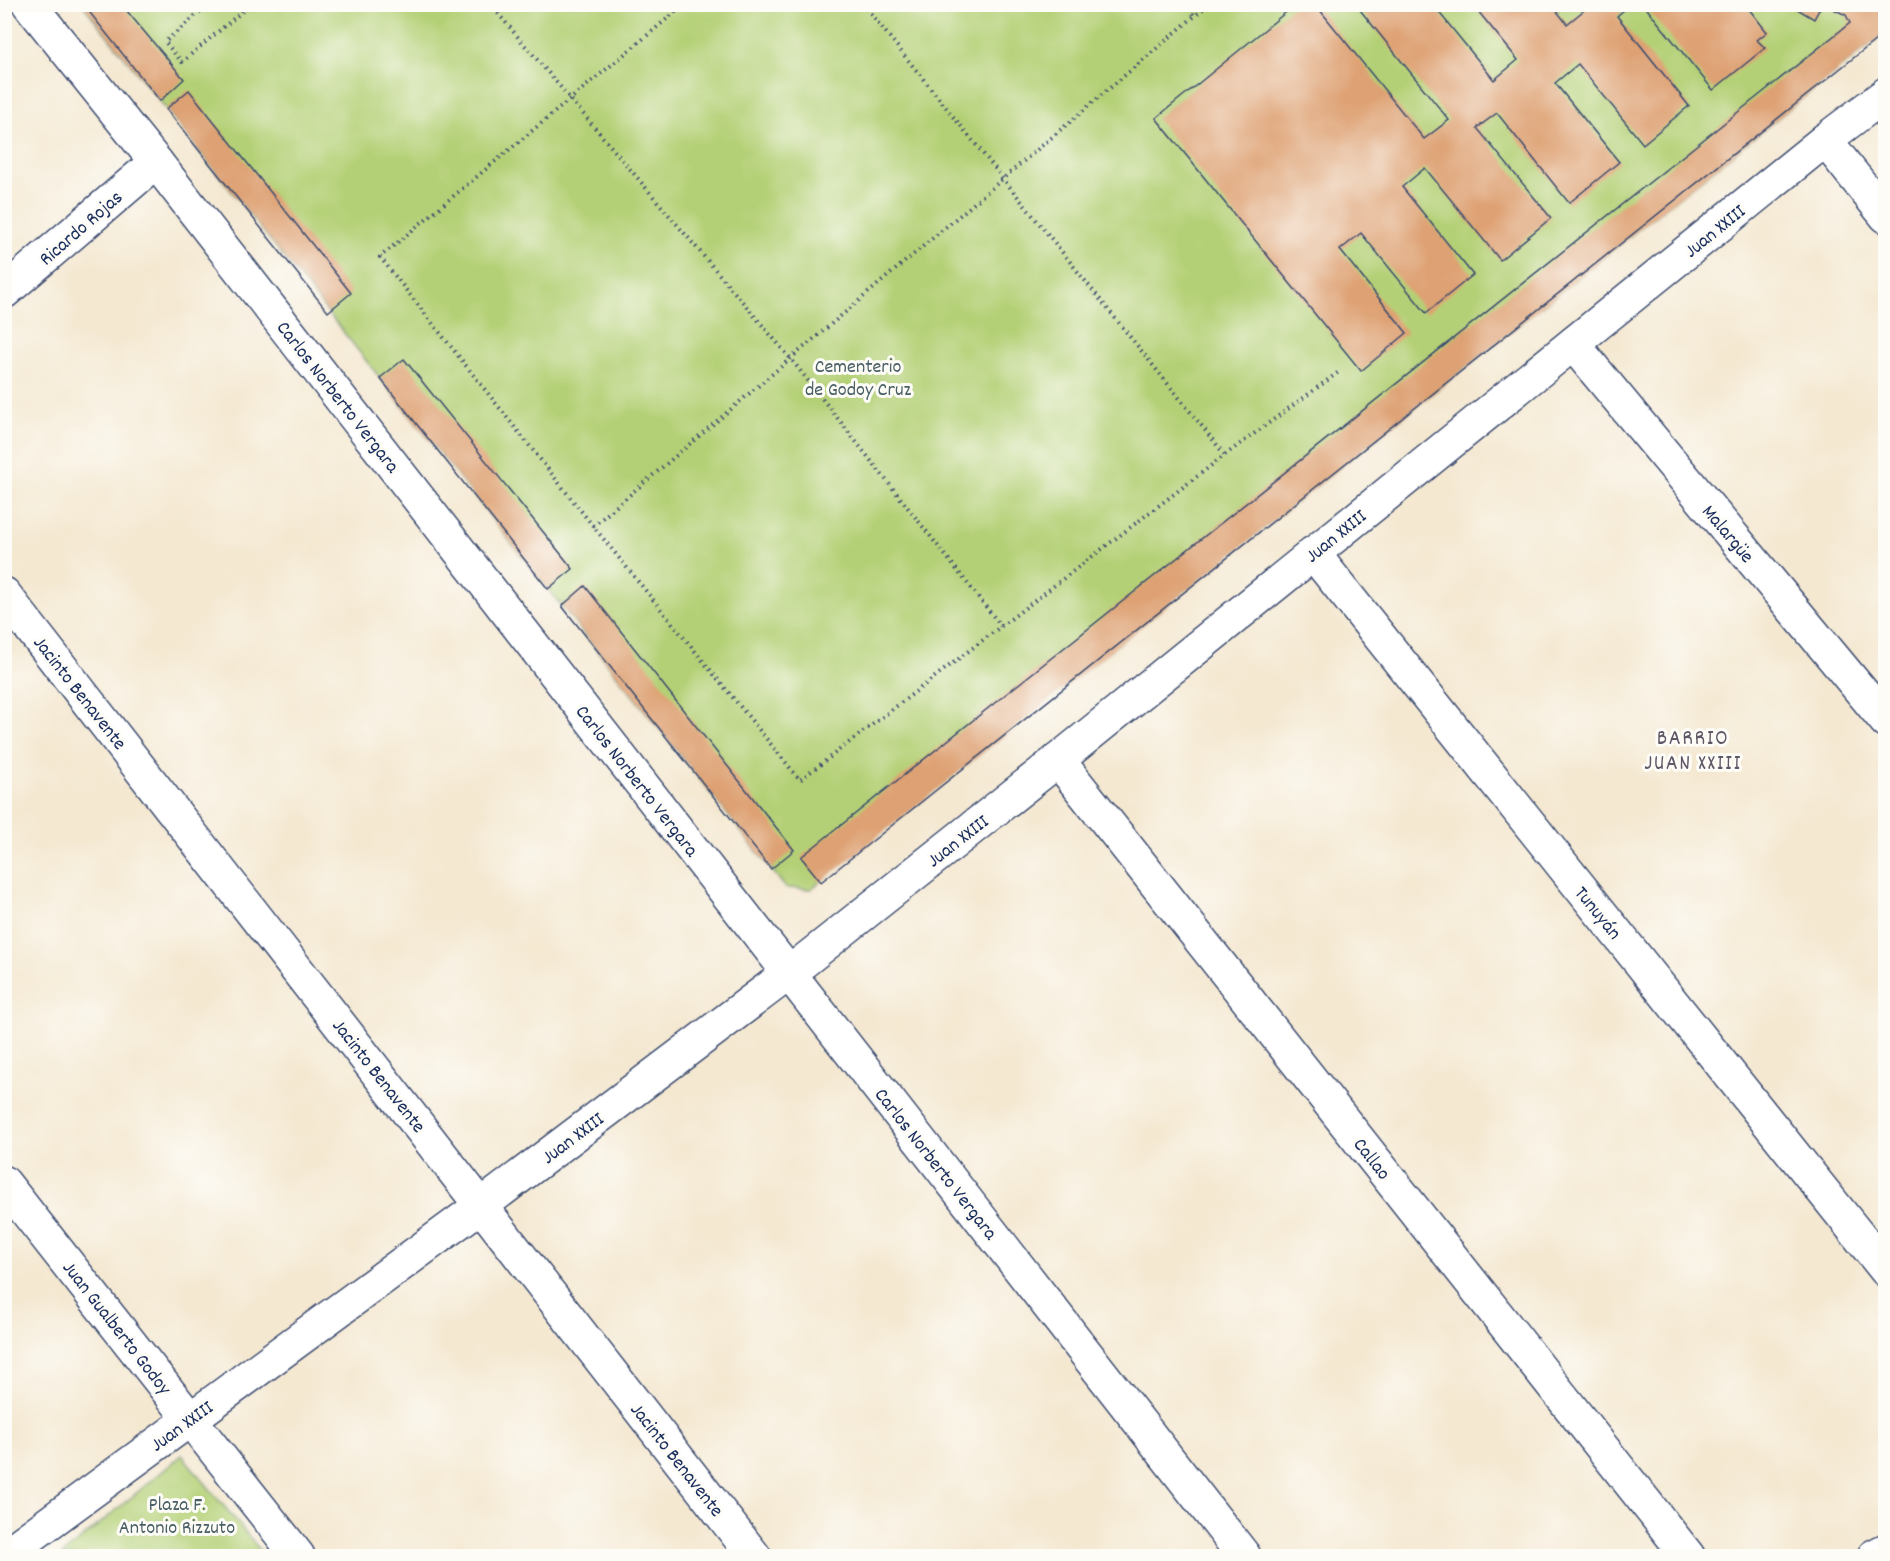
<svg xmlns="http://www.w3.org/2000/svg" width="1890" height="1561" font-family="Dekko,sans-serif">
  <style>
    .green { fill: #b4d076; stroke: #68806a; stroke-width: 1.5 }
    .building { fill: #dea173 }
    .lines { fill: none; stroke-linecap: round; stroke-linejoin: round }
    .minor-casing { stroke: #3c4b6f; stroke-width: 36 }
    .tertiary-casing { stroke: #3c4b6f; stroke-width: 36 }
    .path { stroke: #3c4b6f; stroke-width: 4; stroke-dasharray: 1.5 4.5; stroke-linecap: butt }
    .minor { stroke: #fff; stroke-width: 33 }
    .tertiary { stroke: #fff; stroke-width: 33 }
    .labels { text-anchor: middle; stroke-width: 6; stroke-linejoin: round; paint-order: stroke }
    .street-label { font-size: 20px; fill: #1b2f5e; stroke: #fdfcf7 }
    .park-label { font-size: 20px; fill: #495f65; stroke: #fdfcf7 }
    .quarter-label { font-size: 22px; letter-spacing: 1.5px; fill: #5f5765; stroke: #fdfcf7 }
  </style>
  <rect width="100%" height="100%" fill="#fdfcf7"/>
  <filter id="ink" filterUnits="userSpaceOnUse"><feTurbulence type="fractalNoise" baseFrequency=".0167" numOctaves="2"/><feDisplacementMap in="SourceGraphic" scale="12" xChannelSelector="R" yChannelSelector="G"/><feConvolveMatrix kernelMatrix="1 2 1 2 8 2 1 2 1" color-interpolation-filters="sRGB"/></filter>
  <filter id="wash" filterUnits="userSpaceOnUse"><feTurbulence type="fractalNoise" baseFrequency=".008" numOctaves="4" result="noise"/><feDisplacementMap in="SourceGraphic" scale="24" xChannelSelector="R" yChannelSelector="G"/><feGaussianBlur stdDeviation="1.35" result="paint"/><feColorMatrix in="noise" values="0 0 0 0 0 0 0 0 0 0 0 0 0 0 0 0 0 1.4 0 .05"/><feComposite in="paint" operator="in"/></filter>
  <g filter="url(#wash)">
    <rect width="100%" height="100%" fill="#f4e8d1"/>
    <path class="green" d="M1882,4L1885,16L1886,32L811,889L786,888L83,5Z
      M182,1455L265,1556H61Z"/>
    <g id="blocks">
      <path class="building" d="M83,4H121L184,79L160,101Z
        M1296,4H1315L1424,139L1449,120L1356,5H1433L1494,80L1518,60L1473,5H1552L1567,24L1588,7L1585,4H1631L1617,16L1689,106L1643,144L1578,64L1555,83L1619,162L1569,203L1497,113L1477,128L1551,218L1500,260L1425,168L1402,187L1473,275L1426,313L1361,233L1340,250L1407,333L1361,371L1156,118Z
        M1643,4H1745L1767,32L1757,40L1765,48L1713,90Z
        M1789,4H1822L1814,19Z
        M1823,4H1882L1886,16V32L821,882L801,857L1850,23L1846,15Z
        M189,90L351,293L328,312L166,109Z
        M404,359L573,569L548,589L380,378Z
        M585,586L794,850L771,869L562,606Z"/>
    </g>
  </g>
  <g filter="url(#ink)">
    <use href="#blocks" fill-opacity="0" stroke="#3c4b6f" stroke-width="1.5"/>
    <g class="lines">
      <defs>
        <path id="minor" d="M1825,140L1886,216
          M4,292L156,162
          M1573,344L1886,721
          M1313,553L1886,1270
          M4,594L754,1556
          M1058,760L1688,1556
          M4,1183L298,1556
          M4,1556L482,1205L789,973
          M1874,1556L1886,1550"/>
        <path id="tertiary" d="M29,4L156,162L1244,1556
          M789,973L1058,760L1825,140L1886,94"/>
      </defs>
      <use href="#minor" class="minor-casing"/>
      <use href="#tertiary" class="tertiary-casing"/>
      <path class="path" d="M209,4L165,42L182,62L251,4
        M490,4L791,359L1001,626
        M685,4L380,257L593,526L800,780L1225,455L1340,371
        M863,4L1225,455
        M1185,4L1195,16
        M593,526L1209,4"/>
      <use href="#minor" class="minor"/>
      <use href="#tertiary" class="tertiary"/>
    </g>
  </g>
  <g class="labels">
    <g class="street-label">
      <text transform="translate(80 227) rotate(-41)" y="7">Ricardo Rojas</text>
      <text transform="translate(1714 230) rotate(-39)" y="7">Juan XXIII</text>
      <text transform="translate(339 396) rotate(52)" y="7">Carlos Norberto Vergara</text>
      <text transform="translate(1729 533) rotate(50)" y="7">Malargüe</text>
      <text transform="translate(1335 535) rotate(-39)" y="7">Juan XXIII</text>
      <text transform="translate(81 692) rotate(52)" y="7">Jacinto Benavente</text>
      <text transform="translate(638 780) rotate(52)" y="7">Carlos Norberto Vergara</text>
      <text transform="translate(957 840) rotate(-38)" y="7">Juan XXIII</text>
      <text transform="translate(1599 912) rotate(51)" y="7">Tunuyán</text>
      <text transform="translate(380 1075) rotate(52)" y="7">Jacinto Benavente</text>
      <text transform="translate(572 1137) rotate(-37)" y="7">Juan XXIII</text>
      <text transform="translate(1373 1158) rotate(52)" y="7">Callao</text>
      <text transform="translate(937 1163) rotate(52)" y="7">Carlos Norberto Vergara</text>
      <text transform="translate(118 1327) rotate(52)" y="7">Juan Gualberto Godoy</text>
      <text transform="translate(181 1425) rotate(-36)" y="7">Juan XXIII</text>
      <text transform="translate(678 1459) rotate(52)" y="7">Jacinto Benavente</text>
    </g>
    <g class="park-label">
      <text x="858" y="372">Cementerio<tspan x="858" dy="23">de Godoy Cruz</tspan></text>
      <text x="177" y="1510">Plaza F.<tspan x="177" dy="23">Antonio Rizzuto</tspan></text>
    </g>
    <g class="quarter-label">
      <text x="1693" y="744">BARRIO<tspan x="1693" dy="25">JUAN XXIII</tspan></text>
    </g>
  </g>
  <rect width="1890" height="1561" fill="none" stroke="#fdfcf7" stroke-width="24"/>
</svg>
